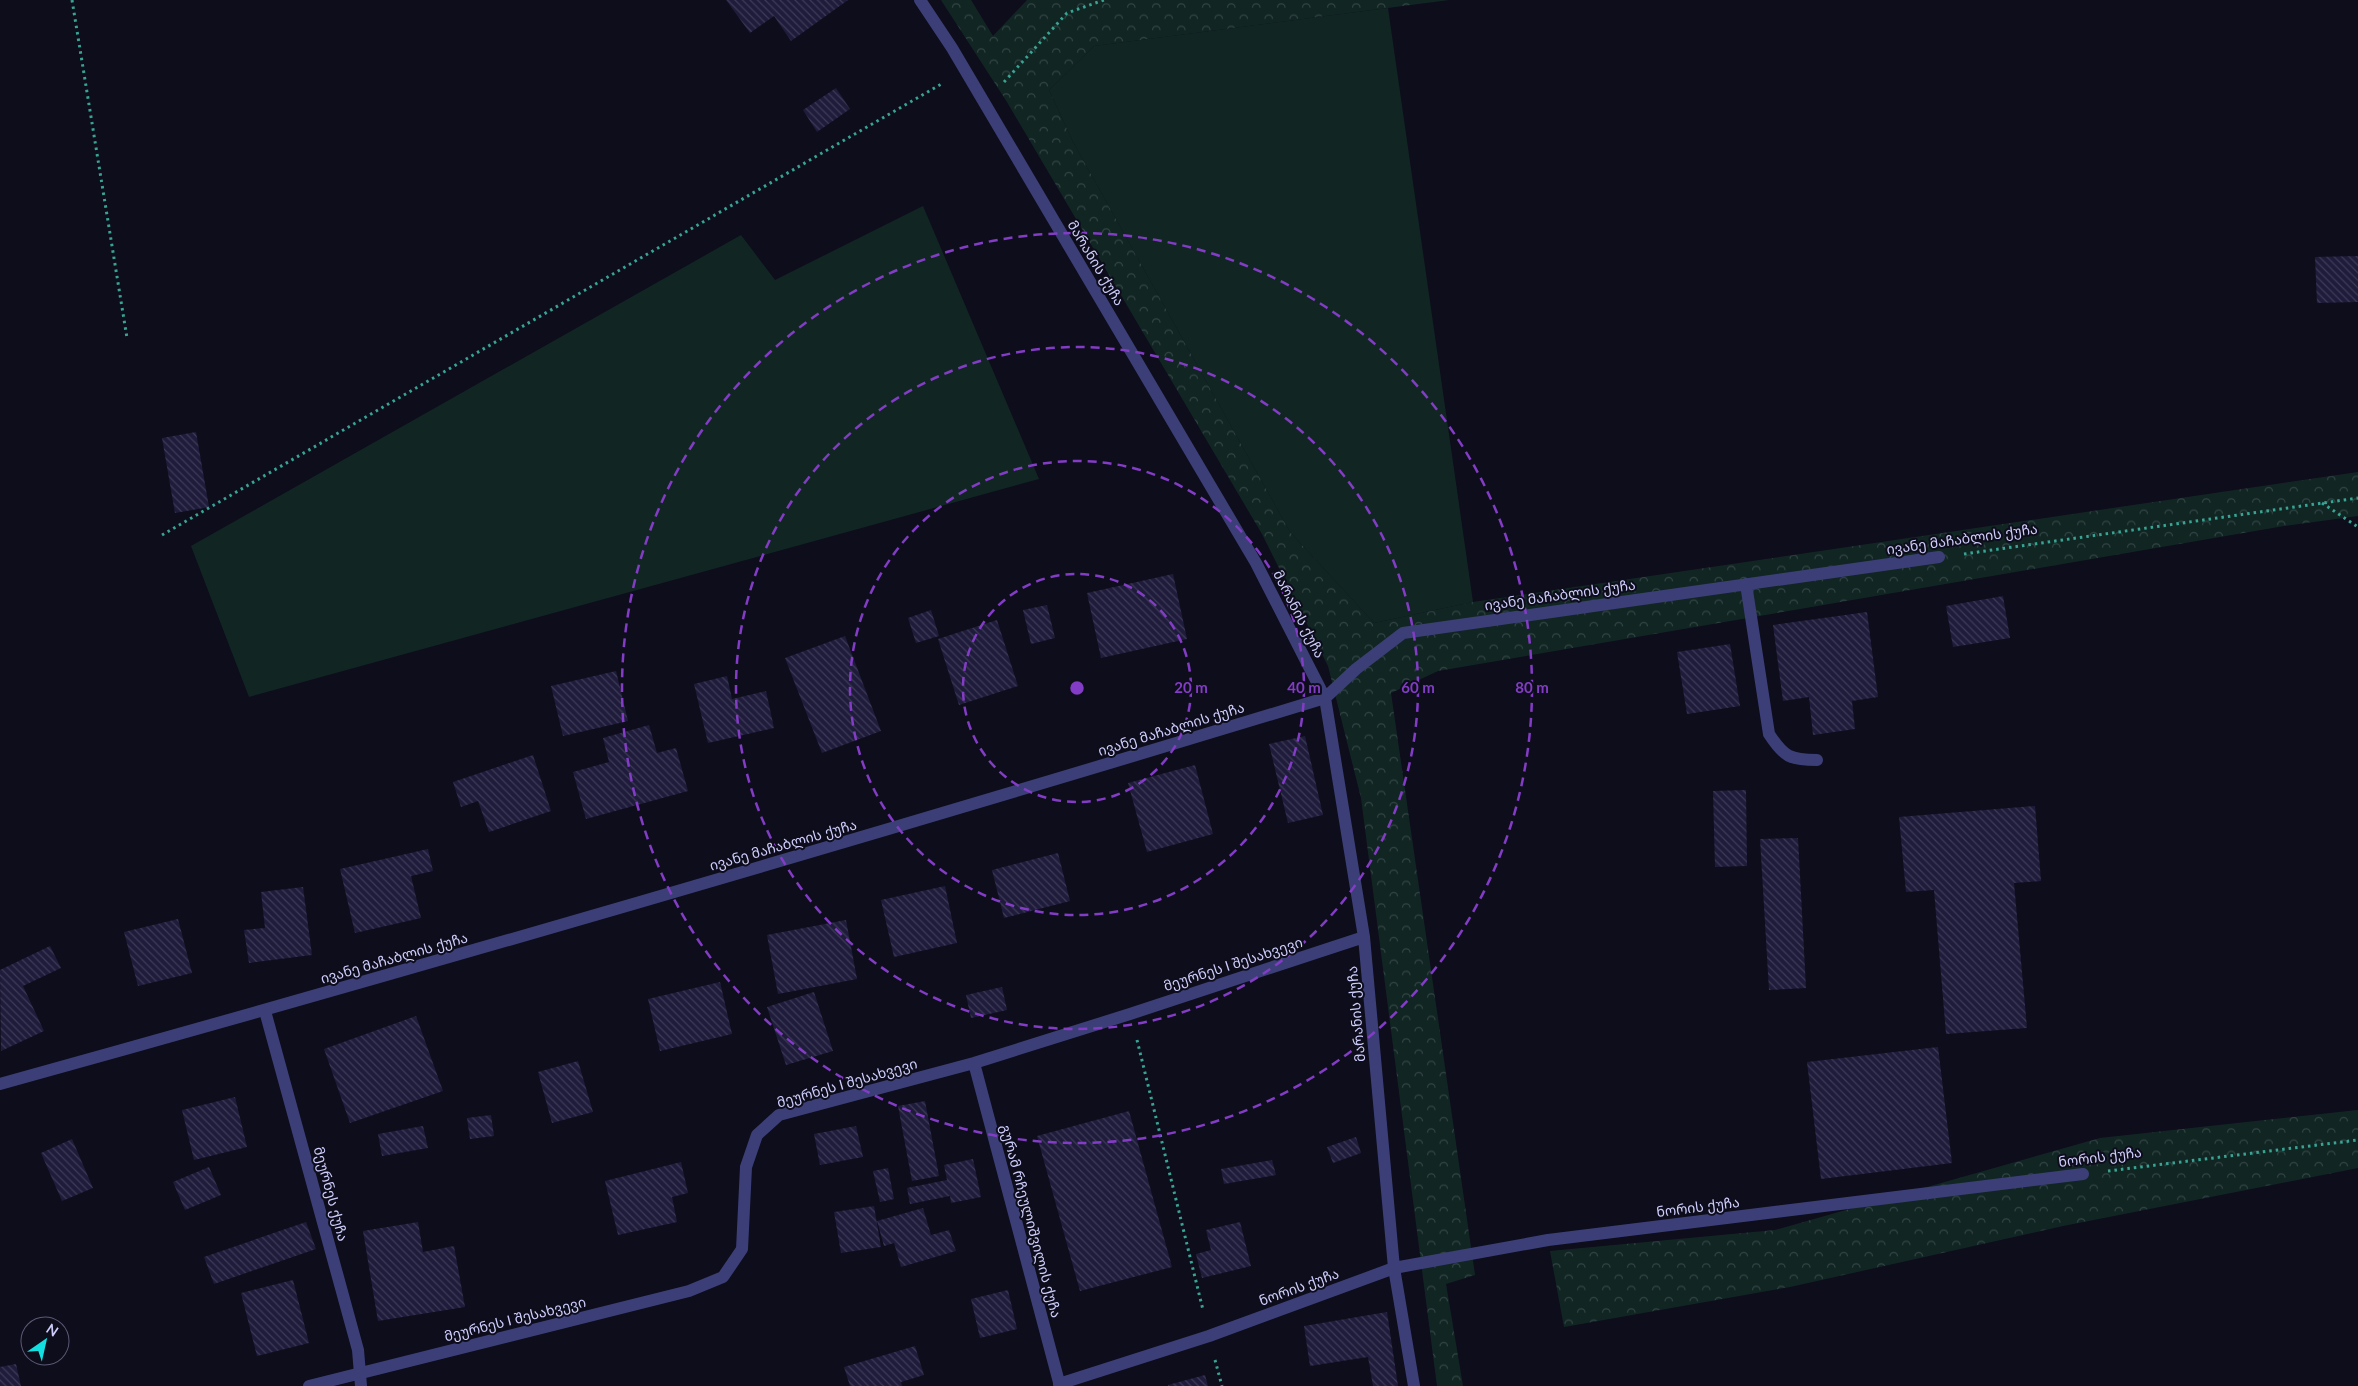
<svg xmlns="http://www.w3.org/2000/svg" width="2358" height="1386" font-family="Lato,'Noto Sans Georgian',sans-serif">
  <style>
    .grass { fill: #112623 }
    .forest { fill: url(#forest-crowns) }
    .building { fill: url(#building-back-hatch) }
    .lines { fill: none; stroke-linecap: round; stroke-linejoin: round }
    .path { stroke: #37a494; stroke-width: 3; stroke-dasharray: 2.5 4; stroke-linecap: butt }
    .minor { stroke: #3c3f77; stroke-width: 12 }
    .ring { fill: none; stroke: #833cc5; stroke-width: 2.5; stroke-dasharray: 9 6 }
    .labels { text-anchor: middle; stroke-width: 4; stroke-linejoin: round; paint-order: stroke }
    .street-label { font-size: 14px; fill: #cecdfb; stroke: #0e0d1c }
    .centre { fill: #833cc5; stroke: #0e0d1c; stroke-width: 2.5 }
    .ring-label { font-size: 15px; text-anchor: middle; font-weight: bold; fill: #833cc5; stroke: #0e0d1c; stroke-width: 4; stroke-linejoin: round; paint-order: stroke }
  </style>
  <defs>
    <pattern id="forest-crowns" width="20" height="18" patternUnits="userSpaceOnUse" patternTransform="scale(1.25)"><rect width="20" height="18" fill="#112623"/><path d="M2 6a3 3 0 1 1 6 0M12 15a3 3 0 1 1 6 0" fill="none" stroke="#324444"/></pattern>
    <pattern id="building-back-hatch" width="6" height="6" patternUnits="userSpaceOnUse" patternTransform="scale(1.25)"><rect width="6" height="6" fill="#1e1b3b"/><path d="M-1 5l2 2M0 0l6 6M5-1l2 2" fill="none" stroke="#3e3b58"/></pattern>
  </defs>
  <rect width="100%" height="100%" fill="#0e0d1c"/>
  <path class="grass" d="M1388,8L1473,602L1374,623L1290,532L1073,142L1049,90L1094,46Z
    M923,206L1039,479L249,697L191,546L741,235L775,280Z"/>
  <path class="forest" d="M941,0H971L993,36L1027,0H1449L1094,46L1049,90L1073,142L1290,532L1374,623L1473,602L2358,472V516L2284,526L1438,671L1391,693L1475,1275L1446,1284L1463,1386H1437L1361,798L1328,666L1262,534L1007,102Z
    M2358,1110V1168L2063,1226L1790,1287L1564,1327L1550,1251L1775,1230L2100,1138Z"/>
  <path class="building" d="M726,0H848L791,41L774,16L750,33Z
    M836,88L850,109L817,132L803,110Z
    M2358,256V302L2317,303L2315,257Z
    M196,432L209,507L175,513L162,438Z
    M1173,574L1187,639L1101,658L1087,593Z
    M2003,596L2010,638L1953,647L1946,606Z
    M1047,605L1055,638L1031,644L1023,610Z
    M931,610L939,636L916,643L908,618Z
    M1867,612L1878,697L1852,701L1855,729L1813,735L1809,697L1783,701L1773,625Z
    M997,620L1018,686L959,705L938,639Z
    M845,636L881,731L822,753L785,658Z
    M1730,644L1740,706L1687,714L1677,652Z
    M616,671L628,721L563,736L551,686Z
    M727,676L732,699L766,691L774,728L708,743L694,684Z
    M649,725L657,753L676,748L688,791L586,819L573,772L609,762L603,738Z
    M1305,736L1323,815L1288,823L1269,744Z
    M533,755L551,811L489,832L478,801L461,807L453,782Z
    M1195,765L1213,834L1147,852L1128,783Z
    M1746,790L1747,866L1715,867L1713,791Z
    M2035,806L2041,881L2014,883L2027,1028L1946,1034L1934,890L1906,892L1899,817Z
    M1798,838L1806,988L1769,990L1760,839Z
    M428,849L433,871L411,876L421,918L355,933L340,869Z
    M1058,853L1070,901L1004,918L992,870Z
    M945,886L957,943L894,957L881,900Z
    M303,887L312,955L249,963L244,930L265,928L261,892Z
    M178,919L192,973L138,986L124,932Z
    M846,920L857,979L778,994L767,935Z
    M50,946L61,968L23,986L44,1031L1,1051L0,970Z
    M720,982L732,1034L660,1051L648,999Z
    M1002,987L1007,1010L971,1018L966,995Z
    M814,992L833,1051L786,1065L767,1007Z
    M416,1016L443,1091L350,1123L324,1049Z
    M1938,1047L1952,1163L1821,1179L1807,1062Z
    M578,1061L593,1112L552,1123L538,1072Z
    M235,1097L247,1147L194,1160L182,1110Z
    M925,1101L939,1176L912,1181L898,1106Z
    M1129,1111L1172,1267L1080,1291L1037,1136Z
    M491,1115L494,1136L470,1139L467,1118Z
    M423,1126L428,1148L382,1156L378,1134Z
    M856,1126L863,1157L820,1165L814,1134Z
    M1356,1137L1361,1153L1333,1163L1327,1147Z
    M72,1139L93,1188L62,1201L41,1153Z
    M973,1159L981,1197L951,1203L950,1196L910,1204L907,1188L947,1180L944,1165Z
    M1272,1160L1276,1175L1224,1184L1221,1169Z
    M681,1162L688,1193L672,1197L677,1222L618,1235L605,1181Z
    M209,1167L221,1195L185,1210L173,1182Z
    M888,1168L894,1199L880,1202L873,1171Z
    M874,1206L881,1247L841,1253L834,1212Z
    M923,1208L931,1235L949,1230L956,1251L901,1267L894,1243L884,1246L877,1221Z
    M306,1222L316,1249L214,1284L204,1257Z
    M418,1222L423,1252L454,1246L465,1307L378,1321L363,1231Z
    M1240,1222L1251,1266L1202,1278L1196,1254L1211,1250L1206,1230Z
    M293,1280L309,1343L257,1356L241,1293Z
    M1008,1290L1017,1329L980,1338L971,1299Z
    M1387,1312L1398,1386H1373L1368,1357L1310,1366L1304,1326Z
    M915,1346L924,1375L901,1382L902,1386H850L844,1367Z
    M16,1364L21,1386H0V1367Z
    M1205,1375L1208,1386H1168V1385Z"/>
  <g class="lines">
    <path class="path" d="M72,0L127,338
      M1004,82L1067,13L1104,0
      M2322,503L2358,527
      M162,535L943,83
      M1964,554L2358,498
      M1137,1040L1203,1310
      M2108,1171L2358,1140
      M1215,1360L1222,1386"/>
    <path class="minor" d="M920,0L952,48L1256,563L1325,698L1364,937L1394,1268L1414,1386
      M1746,584L1769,734C1784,757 1790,760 1817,760
      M265,1011L358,1350L361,1386
      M974,1063L1060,1386
      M0,1084C443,961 884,832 1325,698L1356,669L1403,633L1939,557
      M1059,1384L1209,1336L1394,1268L1548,1240L2083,1174
      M309,1386L689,1291L723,1277L742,1249L746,1167L757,1135L779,1115L974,1063L1130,1014L1364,937"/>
  </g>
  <g class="ring">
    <circle cx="1077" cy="688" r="114"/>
    <circle cx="1077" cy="688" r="227"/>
    <circle cx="1077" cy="688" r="341"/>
    <circle cx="1077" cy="688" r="455"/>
  </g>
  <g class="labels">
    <g class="street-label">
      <text transform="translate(1096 263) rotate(59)" y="5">მარანის ქუჩა</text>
      <text transform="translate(1962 539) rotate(-8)" y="5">ივანე მაჩაბლის ქუჩა</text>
      <text transform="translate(1560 595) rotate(-8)" y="5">ივანე მაჩაბლის ქუჩა</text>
      <text transform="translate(1299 614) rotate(63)" y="5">მარანის ქუჩა</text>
      <text transform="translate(1171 729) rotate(-17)" y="5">ივანე მაჩაბლის ქუჩა</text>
      <text transform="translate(783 845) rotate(-16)" y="5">ივანე მაჩაბლის ქუჩა</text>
      <text transform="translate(394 958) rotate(-16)" y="5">ივანე მაჩაბლის ქუჩა</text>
      <text transform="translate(1233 964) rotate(-18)" y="5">მეურნეს I შესახვევი</text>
      <text transform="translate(1356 1014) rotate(-95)" y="5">მარანის ქუჩა</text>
      <text transform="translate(847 1083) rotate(-16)" y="5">მეურნეს I შესახვევი</text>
      <text transform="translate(2100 1157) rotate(-7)" y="5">ნორის ქუჩა</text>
      <text transform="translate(331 1194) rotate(75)" y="5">მეურნეს ქუჩა</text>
      <text transform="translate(1698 1207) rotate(-7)" y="5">ნორის ქუჩა</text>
      <text transform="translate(1031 1221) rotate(75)" y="5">გურამ რჩეულიშვილის ქუჩა</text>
      <text transform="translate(1299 1287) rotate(-20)" y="5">ნორის ქუჩა</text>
      <text transform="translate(515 1319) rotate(-14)" y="5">მეურნეს I შესახვევი</text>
    </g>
  </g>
  <circle cx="1077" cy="688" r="8" class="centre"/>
  <g class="ring-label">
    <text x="1191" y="693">20 m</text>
    <text x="1304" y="693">40 m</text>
    <text x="1418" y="693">60 m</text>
    <text x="1532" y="693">80 m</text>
  </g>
  <g transform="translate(45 1341) rotate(34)"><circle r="24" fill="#0e0d1c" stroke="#5b5a75"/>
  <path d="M0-4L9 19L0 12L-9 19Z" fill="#13dfe0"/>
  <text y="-8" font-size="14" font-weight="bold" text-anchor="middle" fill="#cecdfb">N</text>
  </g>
</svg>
